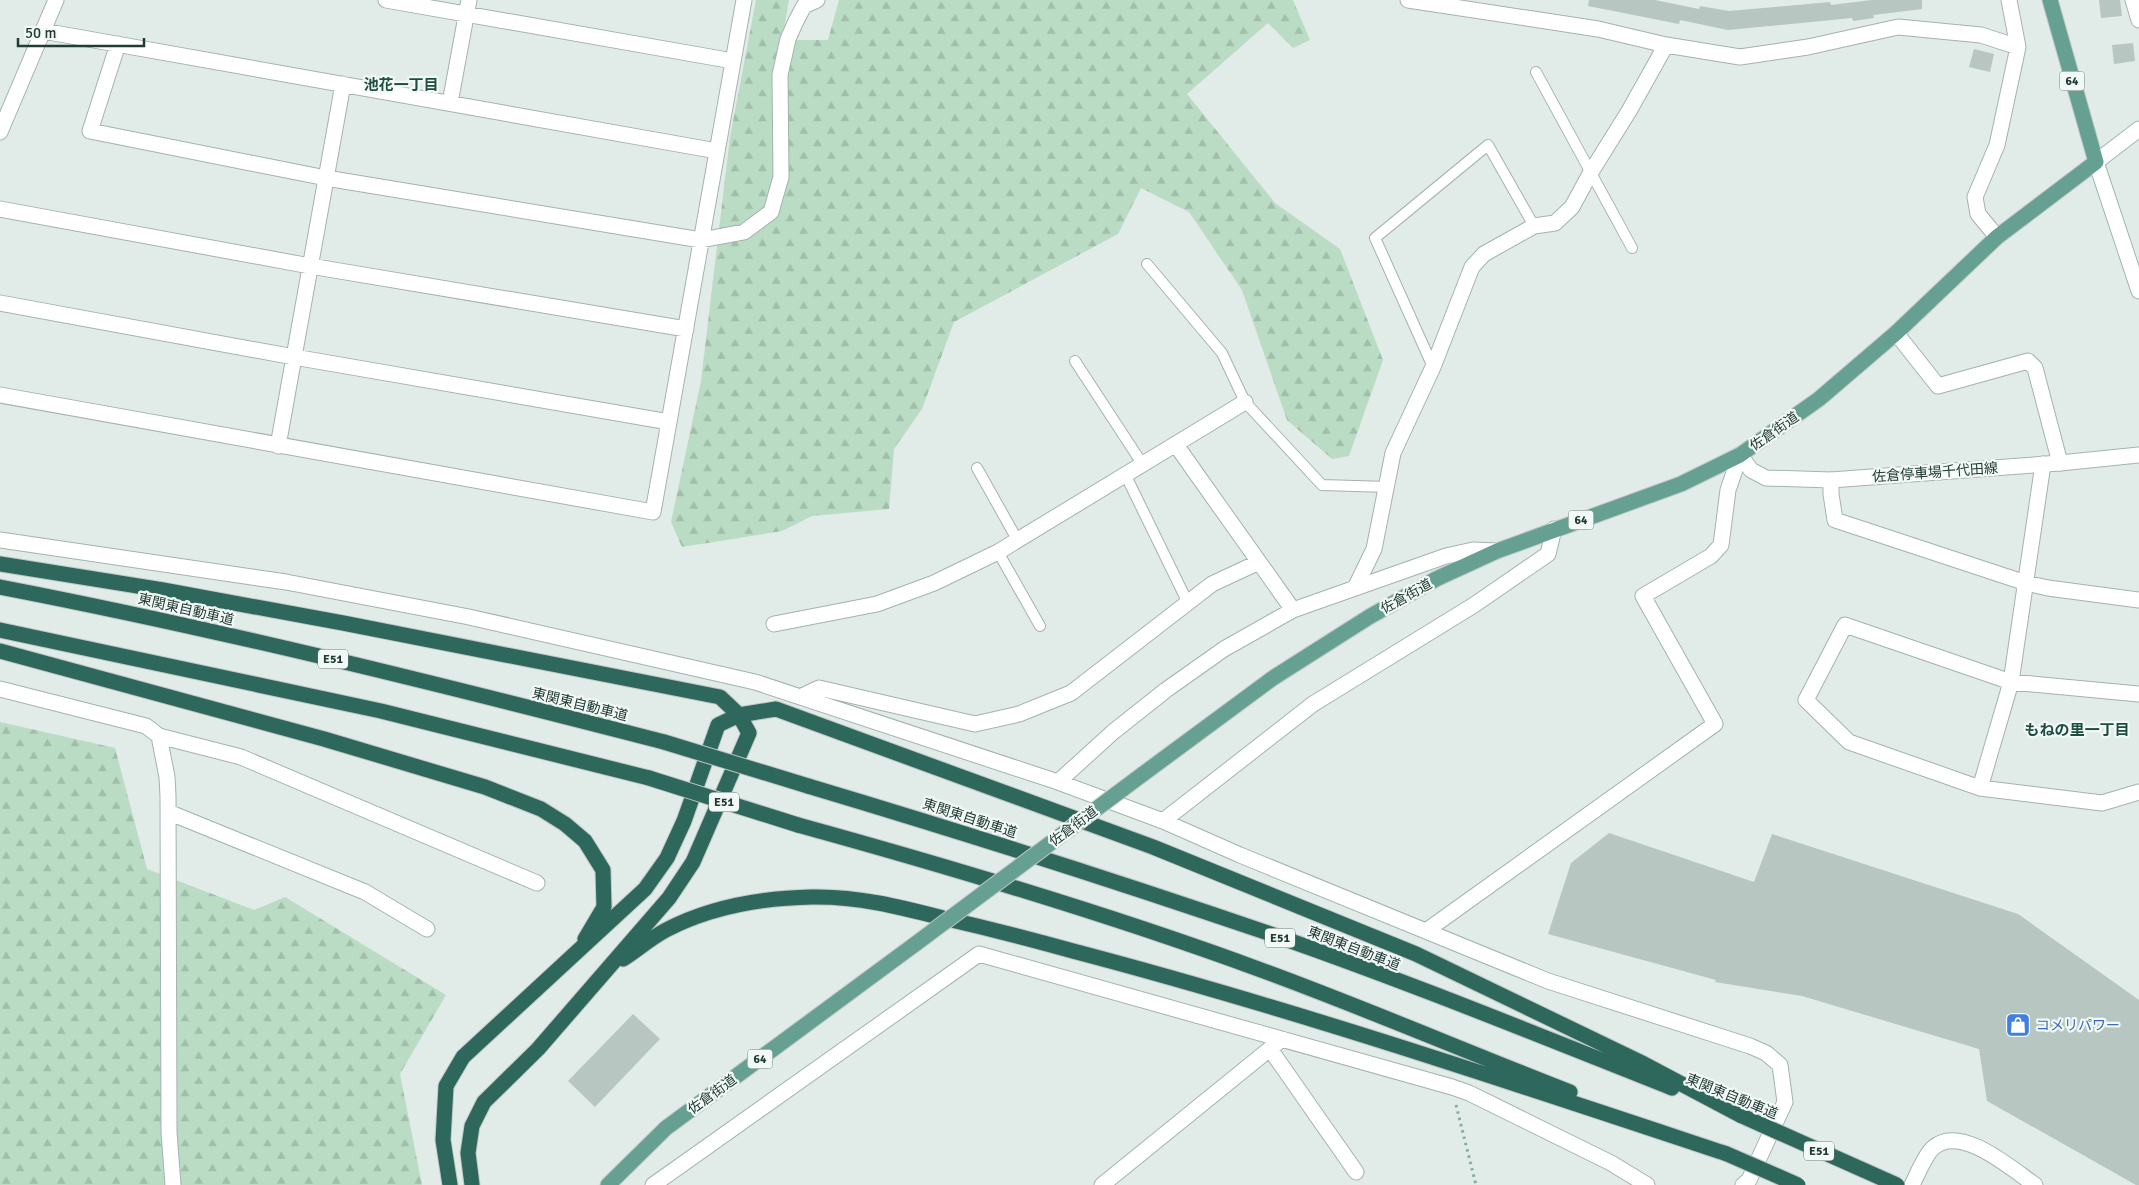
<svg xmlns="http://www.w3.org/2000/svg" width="2139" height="1185" font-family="Signika,'Noto Sans JP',sans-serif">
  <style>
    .forest { fill: url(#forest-firs) }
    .building { fill: #b7c6c0 }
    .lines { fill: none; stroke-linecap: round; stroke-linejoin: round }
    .lane-casing { stroke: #a4b3ae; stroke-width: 12 }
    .street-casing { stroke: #a4b3ae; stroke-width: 17 }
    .secondary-casing { stroke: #a0b7af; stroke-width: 17 }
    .primary-casing { stroke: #c1c8c6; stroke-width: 17 }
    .highway-casing { stroke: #c1c8c6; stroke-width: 17 }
    .path { stroke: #82aea1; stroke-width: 3; stroke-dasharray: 2.5 4; stroke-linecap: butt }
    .lane { stroke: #fff; stroke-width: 10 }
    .street { stroke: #fff; stroke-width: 15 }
    .secondary { stroke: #fff; stroke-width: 15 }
    .primary { stroke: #66a092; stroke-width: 15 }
    .highway { stroke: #2e675c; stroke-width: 15 }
    .primary-bridge-casing { stroke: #c1c8c6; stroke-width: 17; stroke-linecap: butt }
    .highway-bridge-casing { stroke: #c1c8c6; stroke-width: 17; stroke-linecap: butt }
    .primary-bridge { stroke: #66a092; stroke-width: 15 }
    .highway-bridge { stroke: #2e675c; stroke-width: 15 }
    .labels { text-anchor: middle; stroke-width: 4.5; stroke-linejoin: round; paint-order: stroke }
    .shield { fill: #f2f8f5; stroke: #60746f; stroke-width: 1 }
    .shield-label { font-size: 12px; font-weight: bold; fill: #223c35 }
    .street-label { font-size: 14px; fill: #223c35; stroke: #f2f8f5 }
    .shop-label { font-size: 14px; fill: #366cbe; stroke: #f2f8f5; text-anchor: start }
    .neighbourhood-label { font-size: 15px; font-weight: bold; fill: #1e4d42; stroke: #f2f8f5 }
  </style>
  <defs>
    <pattern id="forest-firs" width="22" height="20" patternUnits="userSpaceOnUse" patternTransform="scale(1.25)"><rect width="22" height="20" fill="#badcc4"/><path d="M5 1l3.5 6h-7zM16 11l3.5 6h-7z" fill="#a0bea9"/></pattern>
  </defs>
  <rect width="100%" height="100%" fill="#e1ebe7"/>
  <path class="forest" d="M756,0H789L782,40H828L839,0H1293L1310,40L1293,48L1268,23L1187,94L1275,203L1340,249L1383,360L1349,456L1332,459L1287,420L1242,290L1189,212L1141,188L1118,234L954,322L922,409L894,449L889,509L812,516L782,531L682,547L671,522L701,381L730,137Z
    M0,722L115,748L147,869L254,910L285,897L446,995L400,1074L422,1185H0Z"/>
  <path class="building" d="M1589,0H1655L1699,9L1700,6L1729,11L1830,2L1831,5L1872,0H1922V9L1873,15L1874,18L1853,21L1852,18L1728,30L1680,20L1679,24L1588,6Z
    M2099,0H2120L2122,16L2101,18Z
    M2133,43L2135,61L2114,64L2112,45Z
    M1974,49L1994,54L1990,72L1969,67Z
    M1609,833L1754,882L1772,834L2018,914L2139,1000V1185H2136L1987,1101L1979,1049L1802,996L1715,982L1716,980L1548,934L1571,863Z
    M633,1014L660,1039L595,1107L568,1081Z"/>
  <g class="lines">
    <defs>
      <path id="lane" d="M1536,72L1632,248
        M1147,264L1222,353L1245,402L1322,485L1388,487
        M1075,361L1143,465
        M1433,367L1375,238L1488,145L1534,226
        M977,468L1018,541
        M1126,476L1188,603
        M998,552L1040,626"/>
      <path id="street" d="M386,0L733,61
        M1408,0L1598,29L1666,45L1740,57L1808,47L1898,27L1981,35L2018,47
        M2133,0L2139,20
        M43,31L717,151
        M118,44L90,131L326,178L701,240L744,232L771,212L781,177L780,75L788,39L796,21L804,6L817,0
        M450,103L469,0
        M0,132L56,0
        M0,209L310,266L686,329
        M1997,237L1978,214L1975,197L1997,145L2018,47L2009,0
        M0,303L294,357L669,422
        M1896,333L1938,386L2028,361L2035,368L2060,463
        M0,395L653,512L744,0
        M1176,445L1293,610
        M278,446L343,84
        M1831,480V494L1835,520L2026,583L2048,588L2139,600
        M0,540L286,582L469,617L755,682L1058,782L1163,821L1240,855L1548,981L1750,1046L1766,1053L1780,1065L1785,1102L1749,1180L1743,1185
        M1356,586L1374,549L1393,453L1433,367L1472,267L1484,254L1534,226L1555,223L1572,207L1591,172L1629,111L1666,45
        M774,624L877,604L934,583L998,552L1245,402
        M0,689L146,726L159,736L167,777L168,796L169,1132L173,1185
        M2139,694L2011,682L1845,625L1806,700L1849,742L1980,788L2102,803L2139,792
        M800,697L819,688L975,724L1019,714L1071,693L1212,584L1259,562
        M159,736L241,757L537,883
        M1058,782L1113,732L1166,690L1224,649L1293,610L1446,556L1473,550L1497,551
        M1980,788L2011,682L2043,464
        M168,812L365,892L427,929
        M1163,821L1313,704L1474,605L1548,554L1554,529
        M1426,931L1715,724L1643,596L1711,556L1721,545L1728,490L1740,455
        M1270,1049L1356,1172
        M653,1185L979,954L1452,1087L1469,1093L1611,1163L1647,1185
        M1102,1185L1282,1039
        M1912,1185C1917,1175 1925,1155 1933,1148C1960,1123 2012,1169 2035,1185"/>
      <path id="secondary" d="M2139,129L2096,162L2139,291
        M1740,455L1751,470L1766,478L1831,480L2060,463L2139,455"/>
      <path id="primary" d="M1143,774L1273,678L1369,617L1436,579L1497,551L1681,484L1740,455L1819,399L1896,333L1997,237L2096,162L2050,0
        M608,1185L666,1128L918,942"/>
      <path id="highway" d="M0,564L163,590L343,623L720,697L739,715L749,733L693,862L669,898L538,1049L484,1102L472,1126L468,1153L472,1185
        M0,587C223,630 443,685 664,742
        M0,630L381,711L649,778
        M0,651L324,739L485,787L541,809L565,824L585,841L603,870L604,907L585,939
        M808,786C962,832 1116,881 1268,933C1404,980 1538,1035 1672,1088
        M798,825C954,868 1109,914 1261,970C1365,1008 1467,1052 1570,1092
        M623,959C637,950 651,938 666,930C712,906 761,898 812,897C857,896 900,907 943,918C987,928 1030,939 1073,951C1294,1009 1510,1082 1727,1154
        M450,1185L443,1140L446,1086L463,1057L645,889L667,858L684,821L718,725L739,715L776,709L1153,847L1416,954L1640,1062L1742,1116"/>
    </defs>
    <use href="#lane" class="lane-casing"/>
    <use href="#street" class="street-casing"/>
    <use href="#secondary" class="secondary-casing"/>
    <use href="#primary" class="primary-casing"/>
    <use href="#highway" class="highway-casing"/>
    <path class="path" d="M1456,1105L1476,1185"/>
    <use href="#lane" class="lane"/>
    <use href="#street" class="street"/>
    <use href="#secondary" class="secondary"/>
    <use href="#primary" class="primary"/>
    <use href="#highway" class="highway"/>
    <defs>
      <path id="primary-bridge" d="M918,942L1143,774"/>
      <path id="highway-bridge" d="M664,742L808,786
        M649,778L798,825
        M1742,1116L1897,1185
        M1727,1154L1798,1185"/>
    </defs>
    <use href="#primary-bridge" class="primary-bridge-casing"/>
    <use href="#highway-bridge" class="highway-bridge-casing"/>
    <use href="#primary-bridge" class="primary-bridge"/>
    <use href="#highway-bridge" class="highway-bridge"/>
  </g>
  <defs>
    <symbol id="shop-square" viewBox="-11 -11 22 22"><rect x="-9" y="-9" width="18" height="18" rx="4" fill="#3f7fe0" stroke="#f2f8f5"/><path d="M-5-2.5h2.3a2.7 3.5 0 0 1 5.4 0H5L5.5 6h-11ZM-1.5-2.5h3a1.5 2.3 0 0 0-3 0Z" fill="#fff"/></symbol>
  </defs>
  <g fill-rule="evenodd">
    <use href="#shop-square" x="2004" y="1011" width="28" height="28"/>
  </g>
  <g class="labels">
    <g class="shield">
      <rect x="2059.5" y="71.5" width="25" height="19" rx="4"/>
      <rect x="1568.5" y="510.5" width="25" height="19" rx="4"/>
      <rect x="318" y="649.5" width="30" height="19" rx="4"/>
      <rect x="709" y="792.5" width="30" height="19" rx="4"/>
      <rect x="1265" y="928.5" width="30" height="19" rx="4"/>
      <rect x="747.5" y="1049.5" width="25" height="19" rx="4"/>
      <rect x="1804" y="1141.5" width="30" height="19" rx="4"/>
    </g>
    <g class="shield-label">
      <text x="2072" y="85">64</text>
      <text x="1581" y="524">64</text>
      <text x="333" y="663">E51</text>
      <text x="724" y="806">E51</text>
      <text x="1280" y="942">E51</text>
      <text x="760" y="1063">64</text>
      <text x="1819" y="1155">E51</text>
    </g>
    <g class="street-label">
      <text transform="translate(1774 431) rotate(-35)" y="5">佐倉街道</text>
      <text transform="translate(1935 472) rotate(-4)" y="5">佐倉停車場千代田線</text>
      <text transform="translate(1406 596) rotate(-29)" y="5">佐倉街道</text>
      <text transform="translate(186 609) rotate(13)" y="5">東関東自動車道</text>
      <text transform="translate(580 704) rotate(14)" y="5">東関東自動車道</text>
      <text transform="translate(970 818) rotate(18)" y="5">東関東自動車道</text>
      <text transform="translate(1073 826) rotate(-37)" y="5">佐倉街道</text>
      <text transform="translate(1354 948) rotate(21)" y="5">東関東自動車道</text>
      <text transform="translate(712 1094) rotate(-36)" y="5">佐倉街道</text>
      <text transform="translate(1732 1096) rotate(22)" y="5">東関東自動車道</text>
    </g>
    <g class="shop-label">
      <text x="2036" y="1030">コメリパワー</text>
    </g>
    <g class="neighbourhood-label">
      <text x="401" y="90">池花一丁目</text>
      <text x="2077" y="735">もねの里一丁目</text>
    </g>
  </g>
  <path d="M18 38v8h126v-8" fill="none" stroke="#223c35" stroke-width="2.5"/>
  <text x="25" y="38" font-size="15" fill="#223c35" stroke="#f2f8f5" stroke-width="4" paint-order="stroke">50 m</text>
</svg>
